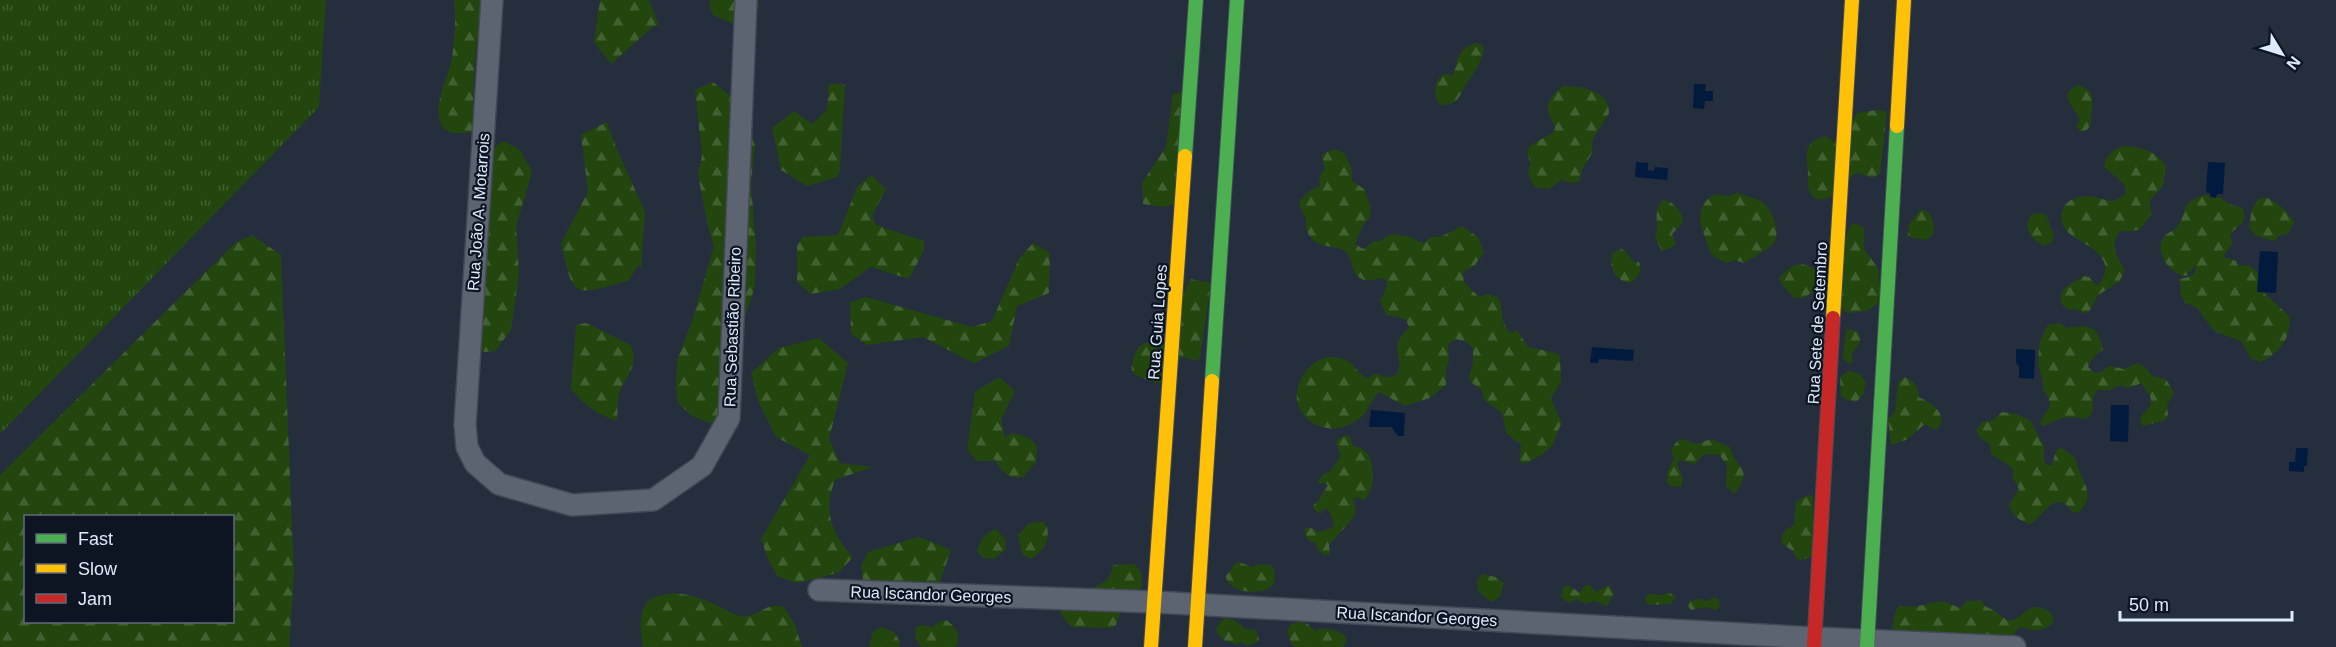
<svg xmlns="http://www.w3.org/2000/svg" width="2336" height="647" font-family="Arial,sans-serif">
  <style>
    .grass { fill: url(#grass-tufts) }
    .forest { fill: url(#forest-firs); fill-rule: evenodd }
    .water { fill: #031a3f }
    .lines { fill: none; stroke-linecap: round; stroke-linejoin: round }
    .street-casing { stroke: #404955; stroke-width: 24 }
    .fast-casing { stroke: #404955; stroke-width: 16 }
    .slow-casing { stroke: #404955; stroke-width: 16 }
    .jam-casing { stroke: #404955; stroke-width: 16 }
    .street { stroke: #5b6470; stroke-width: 21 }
    .fast { stroke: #4caf50; stroke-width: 14 }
    .slow { stroke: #ffc107; stroke-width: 14 }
    .jam { stroke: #c62828; stroke-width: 14 }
    .labels { text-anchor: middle; stroke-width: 4.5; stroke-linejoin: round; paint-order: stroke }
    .street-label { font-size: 16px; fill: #ddeafb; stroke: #0c1521 }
  </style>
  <defs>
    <pattern id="grass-tufts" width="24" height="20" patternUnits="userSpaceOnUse" patternTransform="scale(1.5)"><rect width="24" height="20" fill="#23460e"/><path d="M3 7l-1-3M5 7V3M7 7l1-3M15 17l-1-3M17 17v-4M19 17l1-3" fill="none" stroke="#426132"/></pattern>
    <pattern id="forest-firs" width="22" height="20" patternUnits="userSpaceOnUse" patternTransform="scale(1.5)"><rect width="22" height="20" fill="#23460e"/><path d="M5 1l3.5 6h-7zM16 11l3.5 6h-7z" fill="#426132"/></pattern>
  </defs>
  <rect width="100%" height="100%" fill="#242e3c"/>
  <path class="grass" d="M0,0H326L319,107L0,434Z"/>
  <path class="forest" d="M454,0H491C470,32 475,94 472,132C462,133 448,136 442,126C431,104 449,78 452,57C455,39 456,17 454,0Z
    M600,0H649L659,25L654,26L611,64L594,42Z
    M710,0H758L759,6L751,25L741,27L713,15L709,6Z
    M1476,43L1481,44L1484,48C1482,63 1475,70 1467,83C1459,95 1458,108 1439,104C1433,94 1434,80 1444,74L1453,75C1458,58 1458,49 1476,43Z
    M713,82L744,107L755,145L751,184L756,247L755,286L743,324L729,418L710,423L692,416L678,403L676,389L677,360L692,321L714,246L708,227L698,175L702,155L695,90Z
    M829,84H845L840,170L837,177L807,186L781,170L772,128L794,111L812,124L827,110Z
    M2079,85L2090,91C2095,102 2090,114 2091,124L2087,130L2081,132L2076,126L2080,120C2075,106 2055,95 2079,85Z
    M1563,86C1579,86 1610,90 1609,113L1593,139L1591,155L1583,167L1579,182L1570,183L1561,180L1549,189L1534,187L1528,174L1530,164L1527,150C1534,140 1551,136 1554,131C1559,121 1532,110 1563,86Z
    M1187,91L1179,203L1163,207L1143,204L1142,183L1166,147L1173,94Z
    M1877,110L1887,112L1880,174L1872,178L1858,173L1853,175L1831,197L1821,200C1806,196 1808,186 1808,173C1807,155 1802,142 1826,136L1838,145L1857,113Z
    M607,122L616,147L645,212L641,269L639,264L628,281C573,295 574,301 561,243L588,192L581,135Z
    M504,141L520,150L532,171L516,227L519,274L511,330L495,351L485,352L466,346L492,155L496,146Z
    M2124,146C2140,146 2157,152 2166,166L2163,186L2150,200L2151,215L2139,230L2119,232C2110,246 2117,257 2125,270L2119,282L2098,295L2089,312L2084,313L2075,309L2070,310L2062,305C2056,287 2072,285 2083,276L2089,277L2097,286C2104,279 2108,269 2103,260C2094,241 2052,237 2063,209C2067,199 2077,197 2087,196C2096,196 2105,201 2114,201L2126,194L2124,184L2104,167C2106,155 2113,149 2124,146Z
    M1335,149L1344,153L1351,167L1352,181L1364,189L1371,208L1370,217L1363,225L1355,244L1363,249L1374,241H1379L1392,234L1411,237L1415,240L1424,243L1430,237H1440L1462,226L1479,238L1484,252L1475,265L1463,272L1464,282L1479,297L1488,294L1498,297C1505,312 1498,317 1510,333L1517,330L1528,347L1556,353L1560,356L1561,381L1551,399L1562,423C1557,430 1555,442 1552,446C1546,452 1530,463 1522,464L1520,459L1521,445L1506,433L1502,413L1484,400L1482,391L1471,382L1469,377L1473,363V348L1465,341L1455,339L1448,345L1449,360L1446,369V385L1430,398L1405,406L1379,392C1371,399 1369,411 1360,418C1325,447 1276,410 1306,371C1312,364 1320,358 1329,357C1356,356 1355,375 1368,378L1376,373L1385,377L1395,376C1409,358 1383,349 1409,328L1406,319L1386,315L1379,299L1383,297L1387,283L1385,279C1377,277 1369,283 1362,279C1351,274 1353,259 1346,252C1337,243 1315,252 1307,231C1305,226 1307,221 1305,217C1302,210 1299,208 1300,200L1310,190L1320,186L1319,177L1325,169L1322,156L1326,152Z
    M871,175L886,189L872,216L876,225L924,241V250L909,279L871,267L840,289L811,294L797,282V246L803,237L838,235L857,187Z
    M1738,192C1746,198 1752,196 1759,200C1772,206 1783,234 1772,245C1771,247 1748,261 1744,263L1735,260L1726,263L1713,256L1710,252C1705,234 1693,217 1706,201C1708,199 1711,196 1714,195C1726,193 1724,200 1738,192Z
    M2204,195L2219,197L2231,205L2241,207L2244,211V221L2230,234L2232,244L2223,257L2236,261L2238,266L2248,265L2261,274L2262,291L2289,316C2292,338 2279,354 2260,362L2251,359L2241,341L2214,331L2197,308L2184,302L2180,293L2181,283L2178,280C2187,276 2197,278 2196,265L2186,276C2171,275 2154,253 2163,238C2167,232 2174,231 2178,226C2189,210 2177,205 2204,195Z
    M2266,198C2276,200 2289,213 2294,222L2289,233L2279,236L2275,241L2256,236L2249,228L2252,209L2258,199Z
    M1662,200C1672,200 1680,209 1683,219L1682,224L1672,234L1676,243L1673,247L1662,251L1655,238C1660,224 1652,214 1662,200Z
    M1921,209L1930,213C1933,224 1938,232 1927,240L1913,238L1908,236L1909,225Z
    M2043,213L2047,216L2051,229L2054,232L2052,242L2044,246C2031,241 2021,225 2032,214Z
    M1855,223L1864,228V249L1878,268L1881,301L1867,311L1847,313L1827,292H1812L1804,298H1794L1781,283L1779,278C1792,264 1801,259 1817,271L1821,281L1825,283L1851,225Z
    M252,235L281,255L294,574L289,647H0V475L235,243ZM26,516H232V622H26Z
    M1033,243L1050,253L1049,293L1017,306L1009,346L974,363L923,337L867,345L851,334L850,302L866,297L972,327L992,321L1019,259Z
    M1620,249L1624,250L1634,262H1639C1643,270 1637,280 1629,283C1613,279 1610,268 1612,254Z
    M1190,279L1211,283L1200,358L1196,361L1182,357L1160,383C1153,383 1138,377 1132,372C1131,362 1136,339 1152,343C1155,344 1157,347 1160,348Z
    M586,323L631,345C639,367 627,373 620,391C617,400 618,412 617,421C598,415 584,405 571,389L576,325Z
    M2059,323L2067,328C2090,324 2097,325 2103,349L2092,359L2088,367L2095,373L2101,372L2109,366L2124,369L2138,363L2146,368L2152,376L2166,379L2174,393L2167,405L2168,415L2166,420L2143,426L2140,422C2141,411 2152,409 2151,400C2151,395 2144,388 2141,383L2129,388L2120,385L2111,390H2097C2088,403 2098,409 2087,419C2066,416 2063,416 2044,426L2040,425C2042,410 2059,410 2043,390C2044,381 2042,379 2040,371C2036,357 2039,337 2048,325Z
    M1846,329L1857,331C1868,348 1847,347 1853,361L1850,364L1843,359Z
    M819,338L848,363L829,439L840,463L872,467L835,480C823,511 831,533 853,557L838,573L797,583L777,576L768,559L761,539L810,455L776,437L758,401L751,373L779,348Z
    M1848,371L1858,373L1866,381L1863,395L1856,402L1845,399L1841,396L1840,377Z
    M999,377L1015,391L1001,420L1005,438L1012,433C1021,435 1033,438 1037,447L1036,462L1023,477L1019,478L1009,476L1001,469L994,459L992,461H977L967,450L975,392Z
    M1906,377C1916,383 1918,385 1919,397C1930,403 1949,412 1938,429H1933L1925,424L1906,440L1891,445L1888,419L1895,412L1898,382Z
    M2002,412L2016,414L2030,420L2044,446V461L2047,465H2052L2056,451L2060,448L2064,449L2076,459C2078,479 2099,493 2079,512L2074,513C2070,510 2067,504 2063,503C2049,498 2041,519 2030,524C2021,522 2011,515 2009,505L2019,489L2012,476L2013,472L2011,467L1991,454L1990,444L1981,439L1976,431L1982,422L1992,421Z
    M1345,435L1350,437L1353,446C1376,447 1377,483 1366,499L1362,500L1358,497L1353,499C1354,503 1357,509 1355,514C1354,518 1333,541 1329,544L1330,554L1325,555L1317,550L1316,544L1308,540L1304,530L1309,527L1318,532L1332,528L1334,523L1328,509L1323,510L1321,514L1313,509L1314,504L1318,501L1328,485L1324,483L1319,484L1318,480L1325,473L1330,472C1332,468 1339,460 1340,456C1340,451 1337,447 1336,441Z
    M1682,439L1697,444L1711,439L1730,447C1736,471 1755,467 1734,494L1726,486L1727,466L1719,454L1714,455L1704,454L1695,464L1680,460L1677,464L1683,478L1681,487L1670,486L1667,482V472L1674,459L1671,450L1677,441Z
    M1808,495L1813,496L1814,556L1801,560L1797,559L1793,551L1781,543C1781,533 1786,529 1794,525L1796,501Z
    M1037,522H1043L1047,526C1050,541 1044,552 1030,559L1022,554L1018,535L1028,524Z
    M996,529L1006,540V549L994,559L983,558L977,551C979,542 987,531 996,529Z
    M919,537L951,550L938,587H864L861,566L868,552Z
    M1239,562L1252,567L1261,564L1271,565L1274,569C1275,573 1276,578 1274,583C1268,596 1228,595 1226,576L1235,564Z
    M1134,564L1141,571C1144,591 1139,598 1122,607L1116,625L1112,628L1071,627L1061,615L1062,605C1068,601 1106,582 1108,579C1110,575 1112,569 1113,565Z
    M1482,574L1496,577L1504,583L1500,597L1492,602C1480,596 1471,586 1482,574Z
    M1568,585L1580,593L1585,585H1590L1596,592L1609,585L1614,593L1607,606L1594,601L1585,604L1577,599L1569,603L1561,597L1563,587Z
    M1668,592L1676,597L1670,604L1650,605L1646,603L1645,598L1649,594L1664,595Z
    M672,593C689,594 703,598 718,606C726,609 731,614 740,616C760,618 765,601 784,607L795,625L802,647H643C640,633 637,605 653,598C658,595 666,595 672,593Z
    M1712,598H1717L1720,601L1719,607L1716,610L1706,607L1691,610L1688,606L1690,601L1699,599L1708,601Z
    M1981,600C1984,608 1989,607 1995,611C1998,614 2004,619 2007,620C2024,624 2025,595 2051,613L2054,622C2044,632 2034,632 2021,627L2017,630L2011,639L1889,637C1895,625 1892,614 1899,606L1913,607L1942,601L1960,608L1967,601Z
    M1225,618L1234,620L1246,629L1256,630L1259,639L1256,643L1247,646L1242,642L1238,644C1226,642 1221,641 1216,629L1221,621Z
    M946,620C956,627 962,635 956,647H921L915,637L916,627L921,625L932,627L941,621Z
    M1301,622L1308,624L1315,631C1327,626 1336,629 1346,637L1347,641L1343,647H1295L1291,643L1287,631L1291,624Z
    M881,627L894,632L900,642L899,647H869L873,632Z"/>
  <path class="water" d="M1694,84H1706L1705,91H1713V101H1705L1704,109L1693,108Z
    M1636,162L1648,163V170L1654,171L1655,167L1668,168L1667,180L1635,177Z
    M2208,162L2225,163L2223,194H2217L2216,198L2210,197V193L2206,192Z
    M2260,251L2278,252L2276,293L2257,292Z
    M1592,347L1634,350L1633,361L1599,359L1598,363H1590Z
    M2016,349L2035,350L2034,379L2019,378V366L2016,363Z
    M2111,405H2129L2128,442L2110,441Z
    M1371,410L1405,413L1404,436H1398L1391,427H1369Z
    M2296,448H2308L2307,466H2304V472L2289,471V462H2295Z"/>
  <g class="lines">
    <defs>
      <path id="street" d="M492,0L465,424L467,447L475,463L499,484L572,505L653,500L702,466L729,418L746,0
        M819,590L1154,602L1815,638L2015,647"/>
      <path id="fast" d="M1185,156L1196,0
        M1212,381L1237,0
        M1867,647L1897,126"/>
      <path id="slow" d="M1897,126L1904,0
        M1833,318L1852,0
        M1151,647L1185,156
        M1195,647L1212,381"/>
      <path id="jam" d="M1814,647L1833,318"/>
    </defs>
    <use href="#street" class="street-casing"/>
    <use href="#fast" class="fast-casing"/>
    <use href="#slow" class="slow-casing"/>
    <use href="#jam" class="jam-casing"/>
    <use href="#street" class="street"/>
    <use href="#fast" class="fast"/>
    <use href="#slow" class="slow"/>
    <use href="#jam" class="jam"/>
  </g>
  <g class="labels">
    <g class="street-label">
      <text transform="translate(478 212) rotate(-86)" y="6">Rua João A. Motarrois</text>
      <text transform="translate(1157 322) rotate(-86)" y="6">Rua Guia Lopes</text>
      <text transform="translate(1817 323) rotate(-87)" y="6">Rua Sete de Setembro</text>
      <text transform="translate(732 327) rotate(-88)" y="6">Rua Sebastião Ribeiro</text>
      <text transform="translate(931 594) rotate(2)" y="6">Rua Iscandor Georges</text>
      <text transform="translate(1417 616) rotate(3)" y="6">Rua Iscandor Georges</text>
    </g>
  </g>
  <rect x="24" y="515" width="210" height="108" fill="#0c1521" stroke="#606a78" stroke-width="1.5"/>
  <rect x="36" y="534" width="30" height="9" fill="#4caf50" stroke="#606a78" stroke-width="1.5"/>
  <text x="78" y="545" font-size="18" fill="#ddeafb">Fast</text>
  <rect x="36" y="564" width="30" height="9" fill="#ffc107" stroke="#606a78" stroke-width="1.5"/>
  <text x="78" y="575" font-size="18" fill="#ddeafb">Slow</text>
  <rect x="36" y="594" width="30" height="9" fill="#c62828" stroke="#606a78" stroke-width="1.5"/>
  <text x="78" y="605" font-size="18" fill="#ddeafb">Jam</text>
  <g transform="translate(2282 54) rotate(128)" stroke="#0c1521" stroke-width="4.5" paint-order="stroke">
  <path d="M0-4.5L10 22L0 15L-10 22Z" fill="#ddeafb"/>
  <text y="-9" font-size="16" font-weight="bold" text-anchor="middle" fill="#ddeafb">N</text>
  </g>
  <path d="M2120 611v9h172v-9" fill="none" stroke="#ddeafb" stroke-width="3"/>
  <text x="2129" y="611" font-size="18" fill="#ddeafb" stroke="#0c1521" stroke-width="4.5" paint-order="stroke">50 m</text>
</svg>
